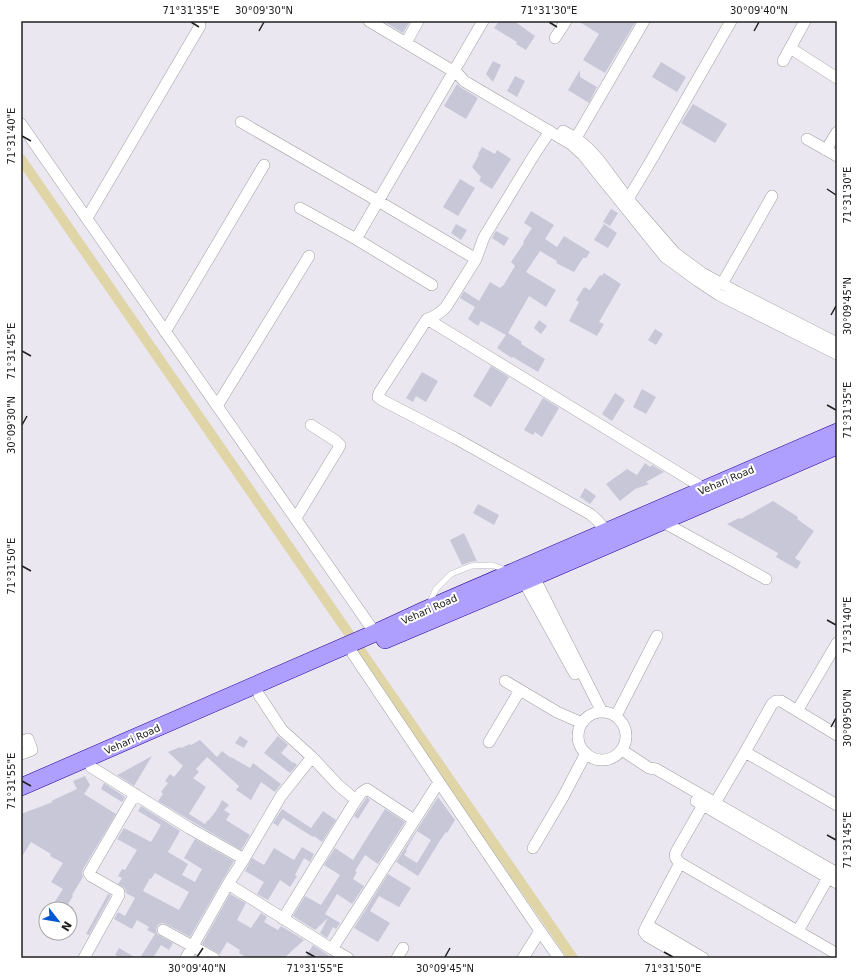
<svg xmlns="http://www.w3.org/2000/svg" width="858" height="979" font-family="'DejaVu Sans',sans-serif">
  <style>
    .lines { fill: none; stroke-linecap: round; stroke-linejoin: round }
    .canal { stroke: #e0d5a7; stroke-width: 10 }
    .building { fill: #c7c7d8; fill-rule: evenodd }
    .service-casing { stroke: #9e9e9e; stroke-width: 6 }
    .minor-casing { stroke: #9e9e9e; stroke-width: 12 }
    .primary-casing { stroke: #28009d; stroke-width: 18 }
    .service { stroke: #fff; stroke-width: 5.5 }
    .minor { stroke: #fff; stroke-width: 11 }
    .primary { stroke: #ae9ffe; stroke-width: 17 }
    .ticks { fill: none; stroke: #212121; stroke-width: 1.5 }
    .labels { text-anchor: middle; stroke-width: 4; stroke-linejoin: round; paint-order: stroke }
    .street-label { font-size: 10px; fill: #212121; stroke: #fff }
    .neatline { fill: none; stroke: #212121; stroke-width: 1.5 }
    .ticks-label { font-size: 10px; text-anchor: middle; fill: #212121 }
  </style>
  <rect width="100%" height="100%" fill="#eae7f1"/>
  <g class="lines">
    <path class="canal" d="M21,159L573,958"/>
  </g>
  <path class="building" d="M383,21H410L403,33Z
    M499,21H514L535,36L526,50L516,44L517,42L494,28Z
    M578,21H636L605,73L583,60L599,34Z
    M493,61L501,65L493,82L486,74Z
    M661,62L686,77L677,92L652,77Z
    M580,70V77L597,87L589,103L568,90Z
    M515,76L525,81L517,97L507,91Z
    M457,84L460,87L478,98L466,119L444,106Z
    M693,104L727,124L715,143L681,123Z
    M482,147L495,154L497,150L511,159L492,189L479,181L481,177L472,167L479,155L478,154Z
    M460,179L475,188L458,216L443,207Z
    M611,209L618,213L610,226L603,222Z
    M531,211L554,225L545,239L557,247L564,236L590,252L586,258H583L574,272L556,263L557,261L540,251L526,272L556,290L546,307L529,296L508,333L522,342L521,344L545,359L538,372L513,357L512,358L497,348L506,335L481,321L478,326L468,319L475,307L460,298L464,291L479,301L490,282L500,288L502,286H503L515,266L511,262L524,243L523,242L532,228L524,223Z
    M456,224L467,230L461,240L451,233Z
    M604,224L617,233L608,248L594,240Z
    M496,231L509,238L504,246L492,238Z
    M604,273L621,284L599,322L604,324L597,336L569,321L579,302L576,300L584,287L590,290L600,275L602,276Z
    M539,320L547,326L541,334L534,328Z
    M655,329L663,334L656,345L648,340Z
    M491,366L509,377L491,407L473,396Z
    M422,372L438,381L426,402L416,396L413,402L406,398Z
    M642,389L656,397L646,414L633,407Z
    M615,393L625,400L612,421L602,414Z
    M543,398L559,408L542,437L535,432L533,435L524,430Z
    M645,463L650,467L652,465L664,472L646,482L649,484L635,489L620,501L606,484L627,469L637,475Z
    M585,488L596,496L590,504L580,497Z
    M773,501L798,517L797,519L814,531L795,558L801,562L797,569L776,557L778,553L727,524L739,518L741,519Z
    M478,504L499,515L494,525L473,513Z
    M464,533L477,561L470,562L462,565L450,540Z
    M240,736L248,741L244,748L235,743Z
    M278,736L288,745L281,753L293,763L294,762L297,765L290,773L264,753Z
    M200,740L217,757L222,751L231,758V757L250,768L253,763L281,784L275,792L261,782L251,800L236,790L239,786L207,757L196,769L199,772L193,778L206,787L189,814L205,824L208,820H209L216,811L222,800L229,805L224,810L230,814L226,820L250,835L241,850L193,822L158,801L163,794L161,792L168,783L165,781L170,774L174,777L183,766L168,752L180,747L181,748L190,744L191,745Z
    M152,756L134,786L117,775L123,772Z
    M85,776L90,785L84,794L116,814L83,869L82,874L83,877L72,895L73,896L65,909H50L63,889L51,882L63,863L50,856L51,854L31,842L21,858V814L53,802L51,801L77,789L73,781Z
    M104,783L125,797L122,802L101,789Z
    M367,797L370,800L358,819L354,816Z
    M438,797L455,820L447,833L446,832L441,839L418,876L396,862ZM417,831L431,840L417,863L404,855L407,851L406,850Z
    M141,806L180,831L168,852L188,864L182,875L195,882L202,869L184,858L195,839L234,861L222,881L190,937L166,924L162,923L159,924L157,926L156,930L157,934L173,943L169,950L161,945L153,958H140L155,934L147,930L149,927L137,920L132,929L114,919L118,912L125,916L135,898L126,893L125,888L118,884L122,878L118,876L122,869L125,870L137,850L117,839L124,828L151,842L161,825L138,811ZM155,873L189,892L179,910L143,891L150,878L151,879Z
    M282,809L311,828L323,811L336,820L322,842L314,836L313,837L283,818L278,826L273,823Z
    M385,809L405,822L378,864L365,855L355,871L357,872L353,879L364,886L352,904L337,894L325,914L340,923L336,929L333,927L327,938L320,933L328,918L315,930L293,916L305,896L321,905L340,875L324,865L335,848L353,860Z
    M302,847L314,854L310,862L304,858L295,875L297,876L290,887L280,880L268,900L257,894L264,882L245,871L252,858L264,865L274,848L294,860Z
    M388,874L411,888L399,907L379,896L370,911L390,923L378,942L354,928Z
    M108,894L111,895L89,935L86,934Z
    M230,894L246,903L237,920L251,928L261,913L267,917L264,922L278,930L281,926L304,940L284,958H247L239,953L240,950L227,942L220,954L202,944Z
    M313,945L328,955L334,958H305Z
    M119,948L136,958H121L115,955Z"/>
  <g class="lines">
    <defs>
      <path id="service" d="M429,604L436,589L451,574L471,566L492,565L506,570"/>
      <path id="minor" d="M369,21L458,74L464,81L571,144L583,155L665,257L698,281L719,295L837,354
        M555,38L566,21
        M406,43L418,21
        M790,48L837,78
        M783,61L805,21
        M241,122L378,201L476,259
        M21,124L375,633
        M550,131L534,155L484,237L476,259L446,307C440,313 435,317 427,319L379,393L378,397L382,400L455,438L590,514L597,520L607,532
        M563,131L576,138L588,148L599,160L628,199L675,253L702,273L737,292L837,343
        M807,139L837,156
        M573,143L576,138L644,21
        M826,150L837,132
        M628,199L652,159L731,21
        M300,208L356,239L432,285
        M87,218L200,26L199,23L198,21
        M356,239L483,21
        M722,284L772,196
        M427,319L705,489
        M165,332L264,165
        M217,406L309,256
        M296,518L338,449L340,445L336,441L311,425
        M663,522L766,579
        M534,577L602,712
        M524,582L575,674
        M353,654L439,782L540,931L523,958
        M505,681L557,712L582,723
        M259,695L282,730L312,757L338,785L356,800L361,793L367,789L414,820
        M797,711L837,643
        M578 736a24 24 0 1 1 48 0a24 24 0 1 1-48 0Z
        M616,716L657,636
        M21,742L28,739L32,750L21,754
        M489,742L520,690
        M622,750L649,768L656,769L837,873
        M745,752L837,805
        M91,767L189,828L244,859L281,796L312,757
        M707,798L676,852C674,857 676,859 680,863L837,954
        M696,801L837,883
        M715,803L745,752L772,704L776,701H781L837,735
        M533,848L563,797L586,753
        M680,863L647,925L644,932L647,936L685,958
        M228,884L332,949
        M283,919L356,800
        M647,925L703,958
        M163,930L214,958
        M540,931L559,958
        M798,931L832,871
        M84,958L119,895V892L91,876L89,873L135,794
        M186,958L228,884L244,859
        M348,958L332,949L439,782
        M397,958L403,948"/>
      <path id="primary" d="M385,640L534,577L837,446
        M21,787L375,633L427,609L837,432"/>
    </defs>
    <use href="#service" class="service-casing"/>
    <use href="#minor" class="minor-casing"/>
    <use href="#primary" class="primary-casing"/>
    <use href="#service" class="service"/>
    <use href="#minor" class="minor"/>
    <use href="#primary" class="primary"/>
  </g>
  <path class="ticks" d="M191,22L199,27M549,22L557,27M259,31L264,22M754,31L759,22M22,136L31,141M827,189L836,195M831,315L836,306M22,351L31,356M827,405L836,410M22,425L27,416M22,566L31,571M827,620L836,625M831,727L836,718M22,781L31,786M827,835L836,840M306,952L315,957M664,952L673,957M197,957L203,948M445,957L450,948"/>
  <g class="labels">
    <g class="street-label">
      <text transform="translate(726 480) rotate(-23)" y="4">Vehari Road</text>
      <text transform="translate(429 609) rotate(-24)" y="4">Vehari Road</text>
      <text transform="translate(132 739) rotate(-24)" y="4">Vehari Road</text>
    </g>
  </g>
  <rect width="858" height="979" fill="none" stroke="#ffffff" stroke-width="44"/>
  <g transform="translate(58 921) rotate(121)"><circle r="19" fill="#ffffff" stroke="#a6a6a6"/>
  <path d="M0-3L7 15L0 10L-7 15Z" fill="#0057d1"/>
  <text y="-6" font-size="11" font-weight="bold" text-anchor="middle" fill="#212121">N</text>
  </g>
  <rect x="22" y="22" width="814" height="935" class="neatline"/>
  <g class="ticks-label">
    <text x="191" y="14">71°31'35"E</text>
    <text x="264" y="14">30°09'30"N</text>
    <text x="549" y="14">71°31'30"E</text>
    <text x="759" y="14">30°09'40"N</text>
    <text transform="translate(11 136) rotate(-90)" y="4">71°31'40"E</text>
    <text transform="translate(847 195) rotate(-90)" y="4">71°31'30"E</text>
    <text transform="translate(847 306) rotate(-90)" y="4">30°09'45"N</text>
    <text transform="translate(11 351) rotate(-90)" y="4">71°31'45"E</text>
    <text transform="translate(847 410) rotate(-90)" y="4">71°31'35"E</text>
    <text transform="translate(11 425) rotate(-90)" y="4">30°09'30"N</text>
    <text transform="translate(11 566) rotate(-90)" y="4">71°31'50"E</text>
    <text transform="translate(847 625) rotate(-90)" y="4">71°31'40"E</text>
    <text transform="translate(847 718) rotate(-90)" y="4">30°09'50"N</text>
    <text transform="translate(11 781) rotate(-90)" y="4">71°31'55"E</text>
    <text transform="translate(847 840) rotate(-90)" y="4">71°31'45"E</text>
    <text x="197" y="972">30°09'40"N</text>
    <text x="315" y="972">71°31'55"E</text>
    <text x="445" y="972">30°09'45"N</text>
    <text x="673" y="972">71°31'50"E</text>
  </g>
</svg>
